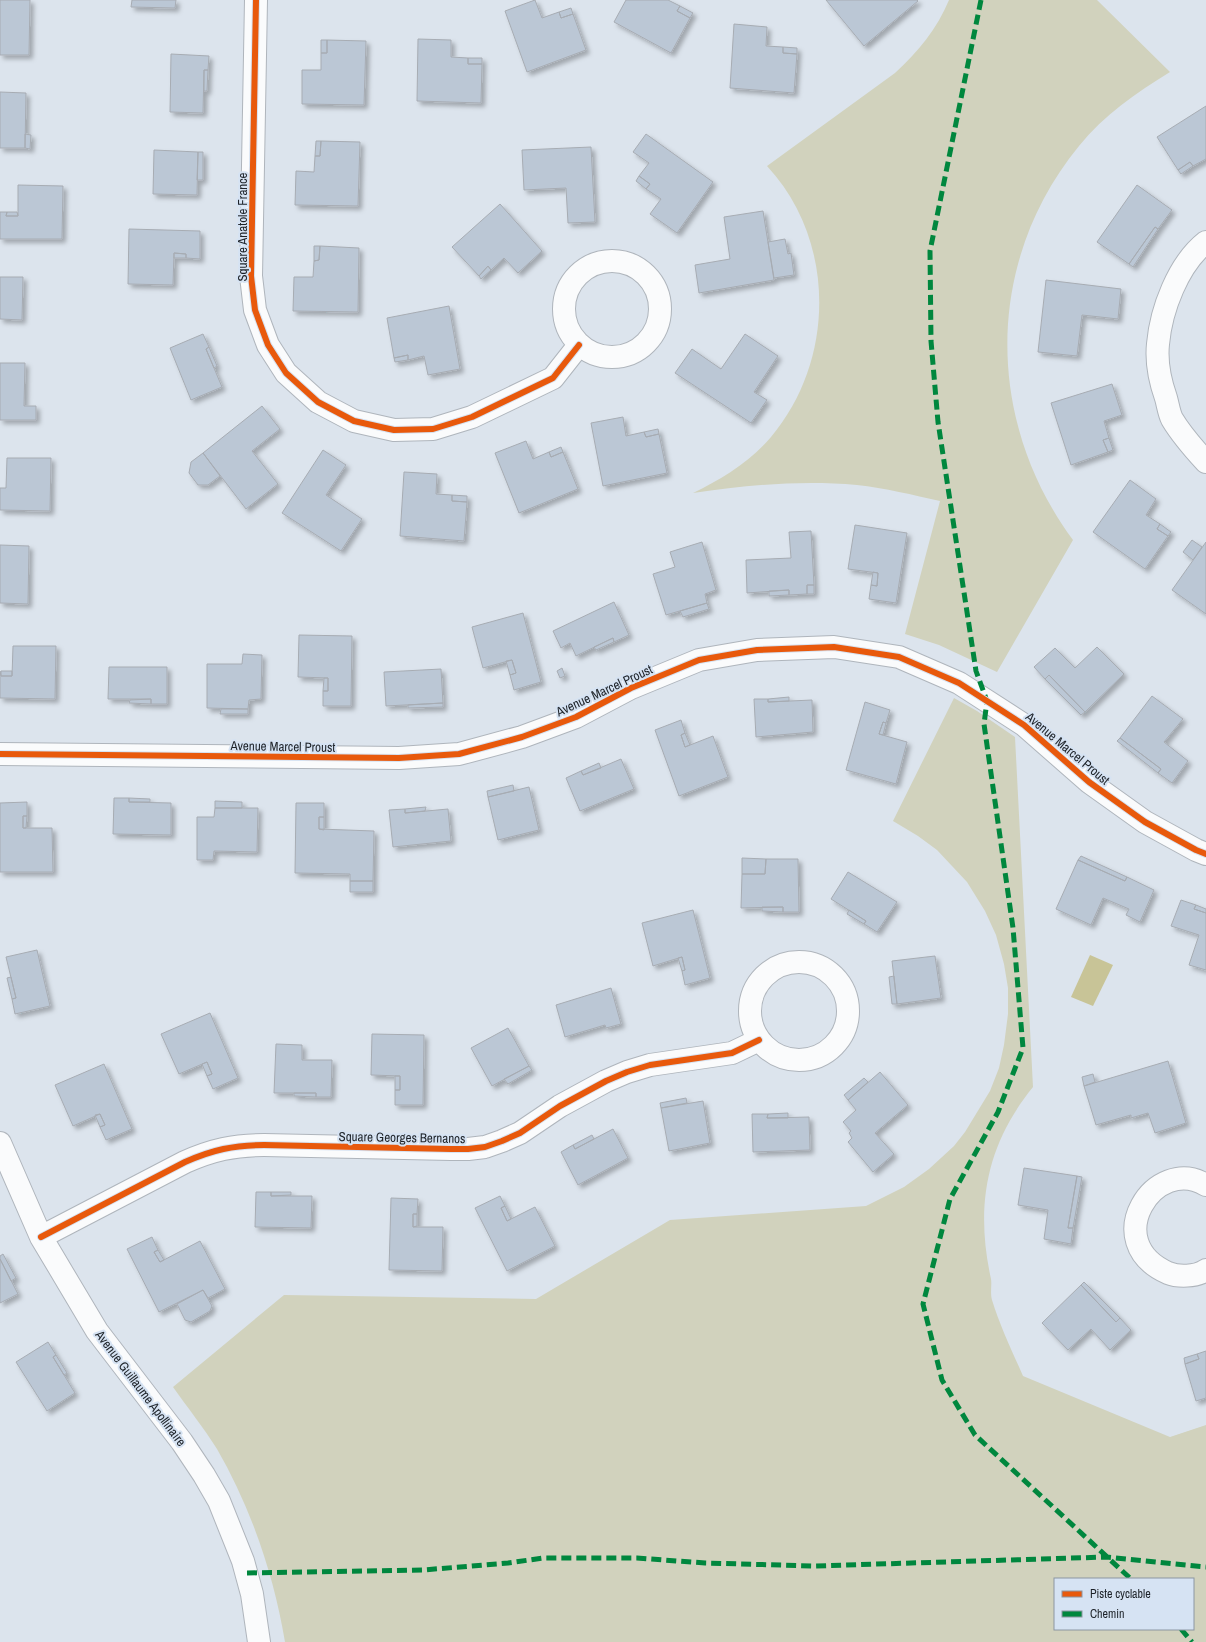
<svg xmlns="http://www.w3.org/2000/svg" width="1206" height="1642" font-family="'Archivo Narrow',sans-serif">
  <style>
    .green { fill: #d1d2bd; fill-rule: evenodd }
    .water { fill: #c8c497 }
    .building { fill: #bbc7d5; stroke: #a7acb3; filter: url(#shadow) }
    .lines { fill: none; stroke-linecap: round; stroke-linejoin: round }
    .minor-casing { stroke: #afb5bc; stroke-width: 24 }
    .minor { stroke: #fafbfc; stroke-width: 22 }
    .quiet { stroke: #00873e; stroke-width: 5; stroke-dasharray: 10 5; stroke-linecap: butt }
    .cycleway-casing { stroke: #d6e3f3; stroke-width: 8 }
    .cycleway { stroke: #e8590c; stroke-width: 6 }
    .labels { text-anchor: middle; stroke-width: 4; stroke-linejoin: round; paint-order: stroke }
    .street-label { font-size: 13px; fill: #1d2228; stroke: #d6e3f3 }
  </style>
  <defs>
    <filter id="shadow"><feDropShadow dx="3.5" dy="3.5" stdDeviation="2" flood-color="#0004"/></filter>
  </defs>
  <rect width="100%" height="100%" fill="#dce4ed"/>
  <path class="green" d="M949,0H1097L1170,72C1136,93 1104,115 1079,146C984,262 985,421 1073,540L997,672L939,645L905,634L940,501C913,495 885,488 857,485C801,480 747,485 693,493C722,479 750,462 771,437C836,360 836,240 767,166L895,73C918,52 937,29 949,0Z
    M954,698L977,711L1015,737L1033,1087C986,1145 975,1206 991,1279C992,1285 990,1293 992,1300C1000,1326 1012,1351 1023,1376L1170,1437L1206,1425V1642H285C274,1575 251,1508 217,1449C204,1428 187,1407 173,1387L284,1295L536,1299L670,1220L866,1206L904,1187L929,1169L954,1146L965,1132L990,1091L999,1068L1004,1045L1008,1014V988L1004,964L996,935L985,911L967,882L937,850L918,836L893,821ZM1055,1579H1193V1629H1055Z"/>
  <path class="water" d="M1090,955L1113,965L1093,1006L1071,997Z"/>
  <path class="building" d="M0,0H30L29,55H0Z
    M132,0H176L175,8L131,7Z
    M535,0L542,18L559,12L561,18L573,14L586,50L527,72L505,11Z
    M626,0H668L680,6L677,11L690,18L671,53L614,22Z
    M826,0H917L918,1L864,46Z
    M680,6L693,13L690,18L677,11Z
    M571,8L573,14L561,18L559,12Z
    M734,24L767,27L766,46L783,47V53L797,54L794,93L730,88Z
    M418,39L451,40V57L468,58V64H482L481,103L417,101Z
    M321,40H327V53H321Z
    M327,40L366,41L364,105L302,104V70H321V53H327Z
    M783,47L797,48V54L783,53Z
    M171,54L209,56L208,70H204L203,113L170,112Z
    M468,58H482V64H468Z
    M204,70H208L207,91H204Z
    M0,92L26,93L25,148H0Z
    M1206,106V159L1193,166L1190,162L1178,170L1157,137Z
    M25,134L31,135L30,149L25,148Z
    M646,134L713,182L677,233L650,214L661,199L646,189L650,184L639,176L649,163L633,152Z
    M316,141H321L320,156H315Z
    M321,141L360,142L358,206L295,205L296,171L314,172L315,156H320Z
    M591,147L595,222L568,223L566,188L524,190L522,150Z
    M154,150L198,152L197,195L153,194Z
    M198,152H203V180H197Z
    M1190,162L1193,166L1181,174L1178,170Z
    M639,176L650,184L646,189L636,181Z
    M18,185L63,186L62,239H0V212H7L6,216H18Z
    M1137,185L1172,210L1158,229L1155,227L1129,264L1097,242Z
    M500,204L542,251L518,273L504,258L491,270L488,266L479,276L452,247Z
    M763,211L774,280L699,293L695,265L730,259L724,217Z
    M7,212H17L18,216H6Z
    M1155,227L1158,229L1133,267L1129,264Z
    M129,229L200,231V259L186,258V254L174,253L173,285L128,284Z
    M785,239L788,254L791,253L794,275L774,278L768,242Z
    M314,246H320L319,260L314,261Z
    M320,246L359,248L358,312L293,311L294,277H313L314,261L319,260Z
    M174,253L186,254V258H174Z
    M488,266L491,270L481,279L479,276Z
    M0,277H23L22,320L0,319Z
    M1046,280L1121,289L1118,319L1082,315L1077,356L1038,352Z
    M449,306L460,369L428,375L424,356L408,360V355L394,358L387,318Z
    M203,334L209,347L206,349L222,387L191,400L170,348Z
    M745,334L778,356L754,392L767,400L751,423L675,373L692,349L721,369Z
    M209,347L217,366L214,368L206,349Z
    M408,355V360L395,362L394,358Z
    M0,363H25L24,406H36V420H0Z
    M1112,384L1122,415L1104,421L1109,438L1103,440L1108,452L1071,465L1051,403Z
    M262,406L280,429L252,451L278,484L246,509L203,453Z
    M623,417L626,436L644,432L646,437L659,434L667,473L603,486L591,423Z
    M658,429L659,434L646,437L644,432Z
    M1109,438L1113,450L1108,452L1103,440Z
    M526,441L533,459L549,452L551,457L563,452L578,489L519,513L495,453Z
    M561,447L563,452L551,457L549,452Z
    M323,450L346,465L326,495L362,519L341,551L282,513Z
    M203,453L220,476L208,485H198L189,473L191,462Z
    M7,458H51L50,511L0,510V488H6Z
    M404,472L437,474L436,494L452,495V501L467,502L464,541L400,536Z
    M1130,480L1156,499L1146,515L1160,524L1157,529L1168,536L1145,569L1093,532Z
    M452,495L467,496V502L452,501Z
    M1160,524L1171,532L1168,536L1157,529Z
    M855,525L907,533L896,603L869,599L871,585L877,586L878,573L848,569Z
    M811,531L814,585H807V594L789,595V590L747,593L746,560L791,558L789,532Z
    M1192,540L1202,547L1193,560L1183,552Z
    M702,542L716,590L705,594L707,603L666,615L653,574L675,567L670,552Z
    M1206,542V614L1172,590Z
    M0,545L29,546L28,604L0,603Z
    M873,572L878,573L877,586L871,585Z
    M807,585H814V594H807Z
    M789,590V595L769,596V591Z
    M614,602L629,635L614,642L613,638L576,656L570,643L561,648L553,631Z
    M707,603L709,609L683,617L680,611Z
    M523,613L541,682L514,690L510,675L516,673L512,660L483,668L472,627Z
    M299,635L352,636L351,706H323V691H328V678L298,677Z
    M613,638L614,642L596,650L594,647Z
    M13,646H56L55,699L0,698V671L1,676H12Z
    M1097,647L1124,674L1085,712L1049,675L1045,679L1034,667L1055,648L1075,668Z
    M243,654L262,655L261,699L249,700L248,709L207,708V664H242Z
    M512,660L516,673L510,675L506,661Z
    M109,667H167V704H151V699H108Z
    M562,668L565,676L560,678L557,671Z
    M441,669L443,703L386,706L384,672Z
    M1,671H12V676H1Z
    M1049,675L1085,712L1081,715L1045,679Z
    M324,678H328V691H323Z
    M1152,696L1183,719L1164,742L1188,761L1172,783L1158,773L1161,769L1120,738Z
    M789,697V701L768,702V699Z
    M151,699V704L129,703L130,700Z
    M754,699H768V702L812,700L813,732L756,737Z
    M865,702L890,710L886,723L883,722L879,734L907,742L896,784L846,770Z
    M443,703V707L408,708V705Z
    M221,709H248V714H220Z
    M681,720L685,733L681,735L685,747L713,736L728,777L679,796L655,730Z
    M883,722L886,723L883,735L879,734Z
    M685,733L690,745L685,747L681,735Z
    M1120,738L1161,769L1158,773L1117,741Z
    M621,759L634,789L580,811L566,778L581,771L583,775Z
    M599,763L601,768L583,775L581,771Z
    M513,785L514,791L488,797L487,791Z
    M529,787L539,830L498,840L488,797Z
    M114,798H129V802L171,803V835L113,834Z
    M129,798L150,799V802H129Z
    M215,801L242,802V808H215Z
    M27,802V816H23V828H52L53,872H0V803Z
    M296,803H324V817H319V829L374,831L373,881H350V874L295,873Z
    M426,807L425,811L405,813V809Z
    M215,808H258L257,852L214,851L213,860H197V817H214Z
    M405,809V813L448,809L451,841L393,847L389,810Z
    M23,816H27L26,828H23Z
    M319,817H324V830L319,829Z
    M1081,856L1127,877L1125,881L1078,860Z
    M742,858L766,859L765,874H742Z
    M766,859H798L799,912H783V907L741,908L742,874H765Z
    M1078,860L1125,881L1127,877L1154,890L1140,922L1126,915L1129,909L1103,898L1091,925L1056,909Z
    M848,872L897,902L877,932L864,924L866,921L831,899Z
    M350,881H373V892H350Z
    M1181,900L1196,905L1194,909L1206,913V970L1189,965L1199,935L1171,926Z
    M1196,905L1206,909V913L1194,909Z
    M762,907H783V912L762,911Z
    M693,910L710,978L685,985L682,971L685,970L682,957L653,966L642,923Z
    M849,910L866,921L864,924L847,914Z
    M37,950L50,1006L15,1014L12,999L16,998L6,957Z
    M935,956L941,998L897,1004L892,961Z
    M682,957L685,970L682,971L678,958Z
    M894,976L897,1004H892L889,977Z
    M11,977L16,998L12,999L7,978Z
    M611,988L621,1024L606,1028L605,1025L565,1037L556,1005Z
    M210,1013L238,1078L213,1089L207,1076L212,1074L207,1062L179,1074L161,1034Z
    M508,1028L529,1066L492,1086L471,1048Z
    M372,1034L424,1035L423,1105H395V1090H400V1076L371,1075Z
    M276,1044L302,1045V1060H332L331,1097H316V1093H274Z
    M1168,1061L1186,1123L1155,1133L1148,1113L1131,1118V1115L1096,1125L1084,1086Z
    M207,1062L212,1074L207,1076L202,1064Z
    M104,1064L132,1129L106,1140L100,1127L105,1125L100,1114L73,1126L55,1085Z
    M529,1066L532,1070L508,1084L504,1079Z
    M880,1072L908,1105L875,1133L894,1154L873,1172L848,1142L852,1138L849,1133L851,1131L843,1122L856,1110L848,1100Z
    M1093,1074L1095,1082L1084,1086L1082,1077Z
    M395,1076H400V1090H395Z
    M864,1078L868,1082L848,1100L844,1095Z
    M294,1093H316V1097L294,1096Z
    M686,1098L687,1103L661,1108L660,1103Z
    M703,1101L710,1143L669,1151L661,1108Z
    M788,1113V1118H767L768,1114Z
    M100,1114L105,1125L100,1127L95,1115Z
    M752,1114H768L767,1118L809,1117L810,1150L753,1152Z
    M613,1129L628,1158L578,1185L561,1152L573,1145L575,1149Z
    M592,1135L594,1139L575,1149L573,1145Z
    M1024,1168L1077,1176L1068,1228H1073L1071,1244L1044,1239L1048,1210L1018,1205Z
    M1077,1176L1082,1177L1073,1228H1068Z
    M256,1192H271V1196H312L311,1228L255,1227Z
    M271,1192H291V1195L271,1196Z
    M500,1196L505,1206L501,1208L507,1221L535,1207L555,1246L507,1271L475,1208Z
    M391,1198L418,1199L417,1214H413V1227H443L442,1271L389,1270Z
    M505,1206L511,1219L507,1221L501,1208Z
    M413,1214H417V1226L413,1227Z
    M152,1237L158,1250L154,1252L160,1262L200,1241L225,1289L208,1298L203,1290L159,1312L127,1249Z
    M158,1250L164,1260L160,1262L154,1252Z
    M3,1254L16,1278L11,1281L0,1259V1256Z
    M0,1259L18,1294L0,1303Z
    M1084,1282L1120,1318L1116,1322L1081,1285Z
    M1081,1285L1116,1322L1120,1318L1131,1330L1110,1350L1091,1329L1068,1350L1042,1323Z
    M203,1290L212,1306L210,1311L191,1322L185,1320L177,1304Z
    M48,1342L56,1355L53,1357L75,1393L47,1411L16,1362Z
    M1206,1351V1398L1196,1401L1185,1364L1199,1359L1197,1354Z
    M1197,1354L1199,1359L1185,1364L1184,1358Z
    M56,1355L67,1373L64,1375L53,1357Z"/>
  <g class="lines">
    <defs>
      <path id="minor" d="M256,0L251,276L255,310L268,345L286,373L318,402L354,421L394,430L433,429L472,417L553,378L579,345
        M1206,242C1178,264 1161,310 1158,344C1156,363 1160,381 1166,398C1168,405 1169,413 1172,419C1181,434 1194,449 1206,462
        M564 309a48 48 0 1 1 96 0a48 48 0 1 1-96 0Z
        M0,754L399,758L459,754L522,737L576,717L631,688L699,660L757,650L834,647L899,657L959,683L1024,725L1089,782L1145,822L1196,850L1206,854
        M750 1011a49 49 0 1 1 98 0a49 49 0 1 1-98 0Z
        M0,1143L41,1237L97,1331L182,1442L204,1475L219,1501L243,1561L252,1594L259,1642
        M1206,1185C1155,1154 1098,1242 1168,1273C1178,1277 1196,1277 1206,1270
        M41,1237L185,1162C212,1150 234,1145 264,1145L451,1149H468L485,1147L502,1141L520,1133L560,1106L606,1081L627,1072L650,1065L732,1053L759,1040"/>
    </defs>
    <use href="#minor" class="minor-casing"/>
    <use href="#minor" class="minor"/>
    <path class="quiet" d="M981,0L930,251L931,341L938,422L976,671L987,701L984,724L1013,928L1023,1048L998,1112L950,1199L923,1304L942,1380L975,1435L1131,1579
      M247,1573L423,1570L508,1563L543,1558H637L705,1563L814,1566L1107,1557L1206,1567
      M1181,1629L1192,1642"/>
    <defs>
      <path id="cycleway" d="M256,0L251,276L255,310L268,345L286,373L318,402L354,421L394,430L433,429L472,417L553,378L579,345
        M0,754L399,758L459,754L522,737L576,717L631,688L699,660L757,650L834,647L899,657L959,683L1024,725L1089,782L1145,822L1196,850L1206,854
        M41,1237L185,1162C212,1150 234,1145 264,1145L451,1149H468L485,1147L502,1141L520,1133L560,1106L606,1081L627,1072L650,1065L732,1053L759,1040"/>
    </defs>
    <use href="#cycleway" class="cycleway-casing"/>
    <use href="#cycleway" class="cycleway"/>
  </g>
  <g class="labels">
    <g class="street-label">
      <text transform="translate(242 227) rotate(-90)" y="5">Square Anatole France</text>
      <text transform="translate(604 690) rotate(-25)" y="5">Avenue Marcel Proust</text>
      <text transform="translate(283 746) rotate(1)" y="5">Avenue Marcel Proust</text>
      <text transform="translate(1068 748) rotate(40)" y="5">Avenue Marcel Proust</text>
      <text transform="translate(402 1137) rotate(1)" y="5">Square Georges Bernanos</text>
      <text transform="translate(141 1388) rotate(53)" y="5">Avenue Guillaume Apollinaire</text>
    </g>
  </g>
  <rect x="1054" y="1578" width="140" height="52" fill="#d6e3f3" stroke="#8c96a2"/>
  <rect x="1062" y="1591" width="20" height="6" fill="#e8590c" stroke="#8c96a2"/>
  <text x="1090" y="1598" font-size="12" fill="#1d2228">Piste cyclable</text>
  <rect x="1062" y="1611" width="20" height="6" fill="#00873e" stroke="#8c96a2"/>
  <text x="1090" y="1618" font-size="12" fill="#1d2228">Chemin</text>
</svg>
